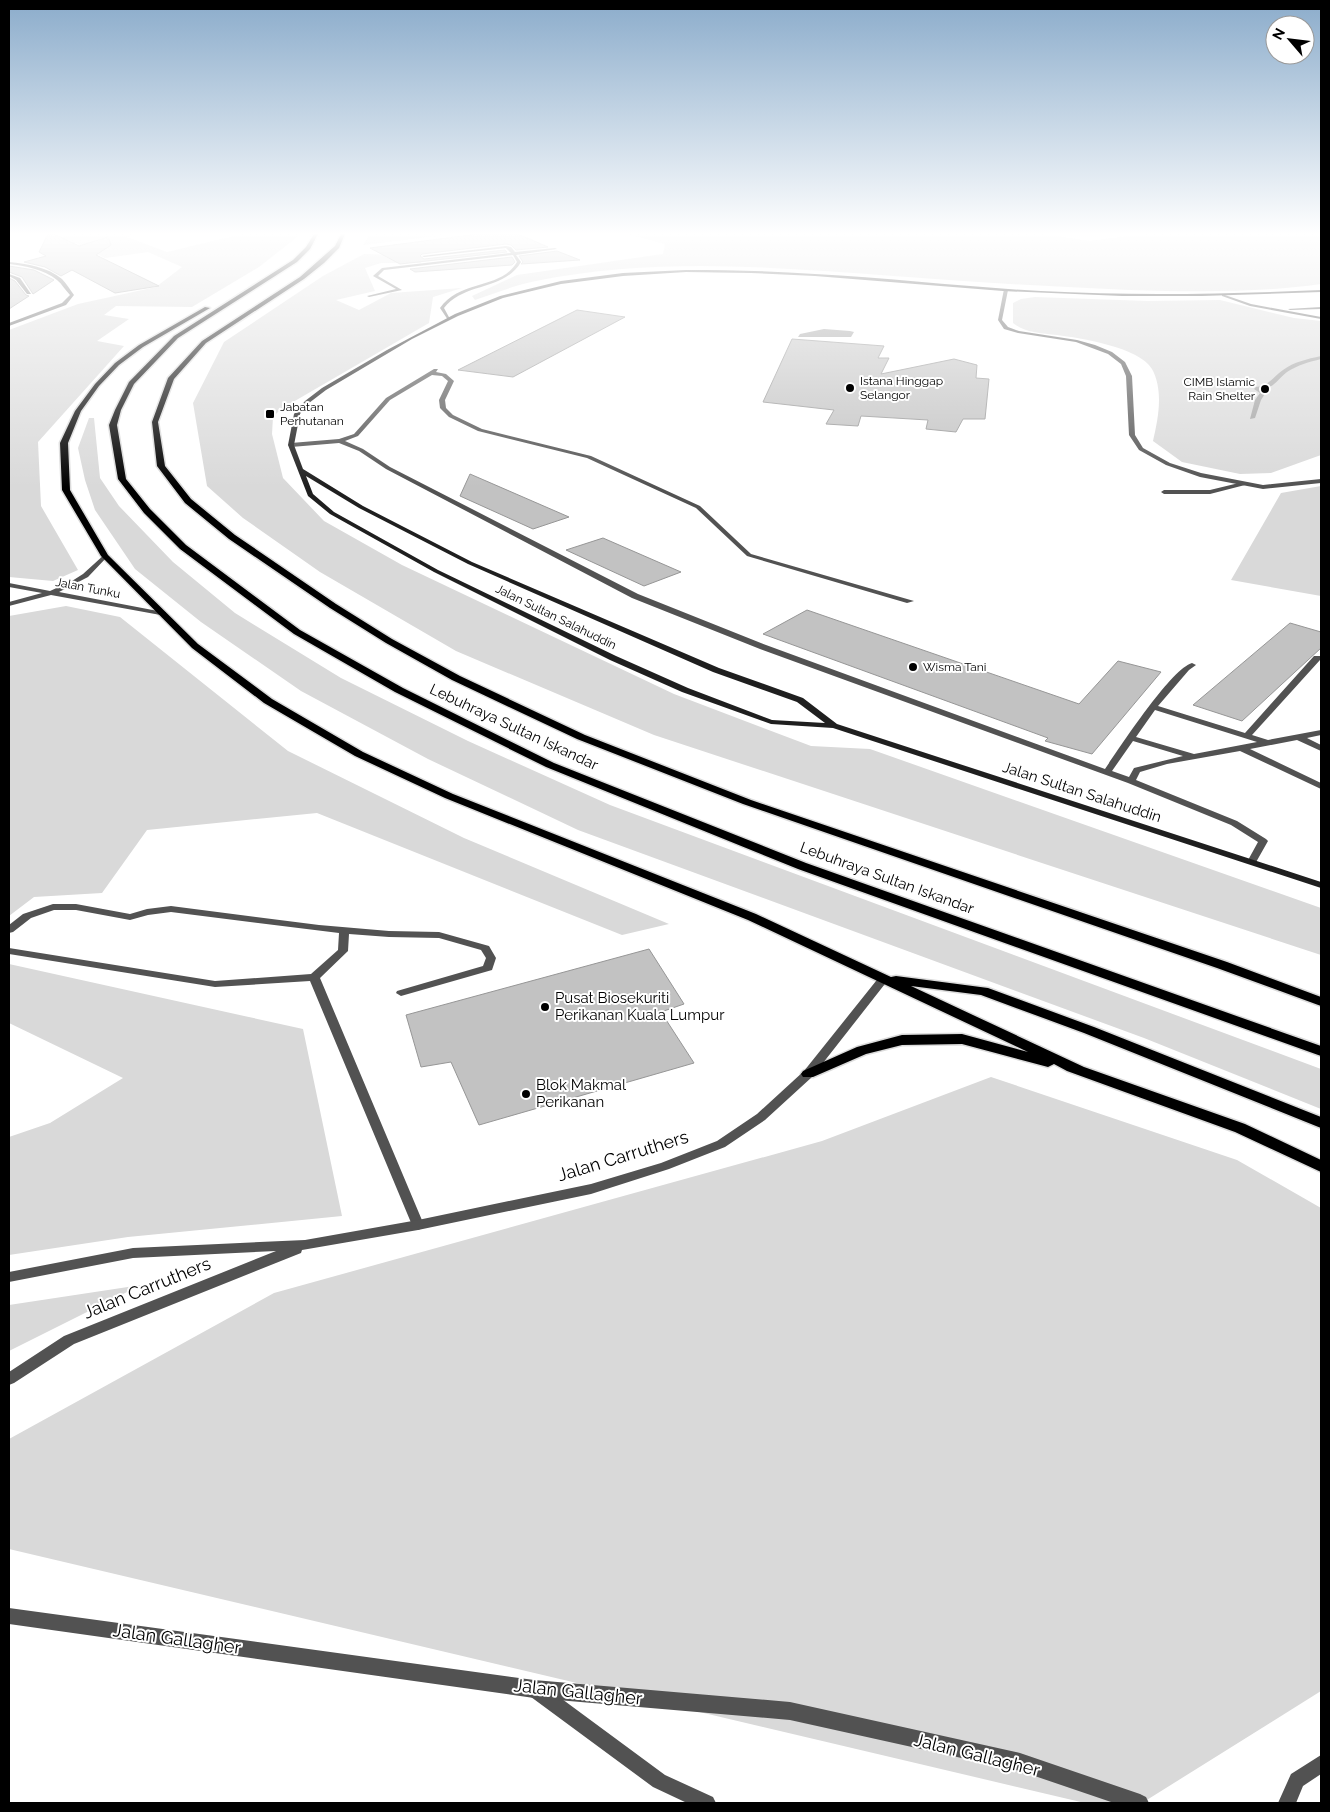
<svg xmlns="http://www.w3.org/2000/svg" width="1330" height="1812" font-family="Raleway,sans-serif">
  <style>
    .green { fill: #d9d9d9 }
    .water { fill: #a0a0a0 }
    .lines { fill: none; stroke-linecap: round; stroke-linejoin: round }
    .stream { fill: #a0a0a0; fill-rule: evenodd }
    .building { fill: #c2c2c2; stroke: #969696 }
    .primary-casing { stroke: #dbdbdb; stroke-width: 3 }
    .lane { fill: #525252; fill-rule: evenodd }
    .street { fill: #525252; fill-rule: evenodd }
    .secondary { fill: #1f1f1f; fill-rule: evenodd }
    .primary { fill: #000; fill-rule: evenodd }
    .poi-dot { fill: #000; stroke: #fff; stroke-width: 2 }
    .labels { text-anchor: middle; stroke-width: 4; stroke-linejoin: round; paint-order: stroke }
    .far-poi-label { font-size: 12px; fill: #000; stroke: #fff; text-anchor: start }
    .far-street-label { font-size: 12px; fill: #000; stroke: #fff }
    .street-label { font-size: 15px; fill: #000; stroke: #fff }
    .poi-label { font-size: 15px; fill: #000; stroke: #fff; text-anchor: start }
    .near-street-label { font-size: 18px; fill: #000; stroke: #fff }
  </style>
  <rect width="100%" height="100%" fill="#fff"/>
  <path class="green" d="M70,234H133L127,237L167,252L242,234H298L296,238L259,267L192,307L116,306L104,315L129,319L97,341L124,346L38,442L41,506L78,570L53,581L9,577V330L78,304L156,287L182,267L148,252L105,258L76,243H68L57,240Z
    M370,234H453L363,245Z
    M609,234H1047L1089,241L1142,234H1321V284C1258,293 1193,292 1129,290C1051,287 973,282 894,276C775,267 655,257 536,281C516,285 495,293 475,300L472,296L517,275L663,254L665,244L631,235Z
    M364,254L420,256L421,263H381L365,268L375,291L336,300L359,310L391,293L462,288L433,297L429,323L281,409L273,417L272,434L283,478L324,521L402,565L674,694L811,746L870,749L1321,908V955L654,735L456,651L320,572L243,518L207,486L193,403L224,342L323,276Z
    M1035,297L1147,301L1220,300L1294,318L1321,321V455L1271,473L1240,474L1182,462L1153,441C1158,419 1164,391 1152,369C1139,347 1080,338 1057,335C1041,333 1025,333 1013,323V303L1021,299Z
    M89,418H94L100,478L119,506L173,562L235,613L341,678L468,741L610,805L1321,1069V1109L1144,1038L578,830L428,759L301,691L201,622L135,569L95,510L85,480L78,448Z
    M1321,486V596L1231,580L1281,493Z
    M66,606L120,617L288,751L464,838L669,924L622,935L317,813L147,830L102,893L34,897L9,916V616Z
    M9,964L303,1029L342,1216L128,1237L9,1255V1137L50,1123L123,1078L9,1023Z
    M991,1077L1237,1160L1321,1208V1691L1142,1803H1085L9,1549V1439L274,1293L822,1141Z
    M141,1285L9,1351V1305Z"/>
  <path class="water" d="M824,329L850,331L854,332L851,337H798L800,334Z"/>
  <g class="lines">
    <path class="stream" d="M1321,356V359C1309,362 1298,365 1287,372C1278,379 1274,388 1262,389L1266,392L1261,400L1255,418L1250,419L1255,400L1260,393L1254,389L1256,387C1270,385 1272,378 1283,370C1294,362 1307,359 1321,356Z"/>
  </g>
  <path class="building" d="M48,234H54L79,246L108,237L111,245L96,255L159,286L115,293L72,270L61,276L45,267L24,262L46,256L39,252Z
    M478,234H518L548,247L516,250L511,245L506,244L422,254L420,256L424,259L505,250L507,252L400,264L370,248Z
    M557,251L580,260L521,264L523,262L519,256Z
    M512,257L515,262L512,265L415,272L410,269Z
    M9,266L34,270L54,280L33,294L22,277L9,272Z
    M9,278L15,281L26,295L29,296L9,309Z
    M577,310L625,317L513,377L458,370Z
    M792,339L884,346L878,358H889L881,374L954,359L977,365L976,378L989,379L985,419H963L956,432L926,429L928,420L861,416L858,426L826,424L834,410L763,402Z
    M470,474L569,517L533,529L460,496Z
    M603,538L681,572L644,586L566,550Z
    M807,610L1079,704L1118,661L1161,672L1092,754L1045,741L1048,738L763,634Z
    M1290,623L1321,632V648L1242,721L1193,705Z
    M649,949L684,1004L661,1012L694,1063L479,1125L451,1062L421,1067L406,1015Z"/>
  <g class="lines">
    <defs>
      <path id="primary" d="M314,234H318L310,249L297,262L178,338L134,384L121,410L117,425L126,479L150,509L186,545L300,630L403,688L554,763L806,863L1321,1046V1056L798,869L546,767L395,692L294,634L180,549L144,513L118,479L109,425L115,410L129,382L174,336L293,260L306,247Z
        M341,234H345L339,248L324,263L304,279L206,343L174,379L158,422L165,466L191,499L235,535L336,604L392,639L460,676L585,735L751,800L1227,962L1321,997V1006L1217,968L743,804L577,739L452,680L386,643L330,608L229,539L185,503L157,466L152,422L168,378L202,341L300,277L335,246Z
        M205,307L210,308L143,347L119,365L99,386L81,411L68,443L70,490L108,555L198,644L272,699L363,752L453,794L756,914L891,977L896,976L988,988L1094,1027L1321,1117V1128L1084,1033L981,995L911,986L1084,1067L1245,1124L1321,1160V1172L1235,1132L1067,1071L1054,1064L1048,1067L962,1044L902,1045L866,1054L813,1077H803L801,1074L803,1071L857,1047L902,1035L962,1034L1028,1052L748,920L445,798L355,756L264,703L192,648L101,556L62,490L60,443L75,411L95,384L115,363L139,345Z"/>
    </defs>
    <use href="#primary" class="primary-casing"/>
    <path class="lane" d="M506,246L511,247L515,252L555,248L557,249L516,255L521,262C504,291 464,282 444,308L450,319L448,320L440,308C461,279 501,290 517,262L513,255L384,270L378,276L402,290L369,297L367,296L396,289L373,276L382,268L511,253L506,248L424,257L422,256Z
      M9,262C27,264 48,267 62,279C67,284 70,290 74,295L66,305L9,326V323L62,303L70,295C65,290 62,284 57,280C44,269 25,266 9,264Z
      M9,274L20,278L31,294H27L16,280L9,276Z
      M1222,294L1251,304L1321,317V319L1250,306L1222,296Z
      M1321,307V309L1290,310L1288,309Z
      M434,369H438L436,372L446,374L454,381L445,400L446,408L453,415L482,429L591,456L700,506L751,554L914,601L907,603L747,556L696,508L587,458L478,431L449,417L440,408L439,400L448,381L442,376L432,375L390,400L358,436L345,441L363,449L390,467L638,594L766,645L1105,769C1120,747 1171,669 1192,663L1196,665L1189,670L1158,706L1245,733L1314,656H1320V660L1252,735L1268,740L1321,730V735L1307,738L1321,745V751L1297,740L1250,749L1321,783V789L1240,751L1167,764L1140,772L1136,780L1237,821L1266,839L1268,841L1255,864H1249L1247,862L1258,842L1231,825L1128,783L760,649L632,598L386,469L359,451L339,443L291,447L288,445L291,443L339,439L354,434L386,398ZM1155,710L1257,742L1194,754L1136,737ZM1133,741L1183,756L1134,768L1129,777L1112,771Z
      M1243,482L1245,483V485L1210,494H1164L1161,492L1164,490H1210Z
      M53,904H76L130,914L147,909L171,906L319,925L389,931L439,932L489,946L496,958L492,970L401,996L396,993L397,991L483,966L486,958L481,950L439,938L389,937L349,934L348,951L320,978L424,1225L423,1228L418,1230L413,1228L412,1225L310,981L215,987L9,954V948L215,981L311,974L338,950L339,933L171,912L148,915L130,920L76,910H54L31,918L13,932L9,933V925L23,914Z
      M537,1682L543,1685L665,1775L713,1797L716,1803H687L653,1787L531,1697L528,1691L531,1685Z
      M1321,1755V1774L1303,1786L1296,1803H1278L1291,1774Z"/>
    <path class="street" d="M1004,289L1008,290L1002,320L1008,327L1019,331L1077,340L1095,345L1112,352L1125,362L1132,376L1135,435L1143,448L1170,463L1201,473L1263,485L1321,479V483L1263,489L1200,477L1166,465L1139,450L1129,435L1126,376L1121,364L1108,354L1076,342L1018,333L1004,329L998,320Z
      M105,554L108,556L107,557L88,577L59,592L163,612H166V616L51,595L9,606V602L42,593L9,587V583L50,591L72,581L83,574Z
      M884,975L889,978L888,980L812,1077L765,1120L725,1147L669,1169L591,1194L418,1230L302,1250L301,1253L74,1344L14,1383L9,1385V1372L64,1336L276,1251L133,1258L9,1282V1272L133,1248L305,1240L418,1220L591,1184L661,1163L717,1141L757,1114L804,1071L880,976Z
      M9,1608L534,1680L790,1702L1020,1753L1140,1794L1146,1797L1149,1803H1114L1020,1771L790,1720L534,1698L9,1624Z"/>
    <path class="secondary" d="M686,270C729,270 772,271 815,274C890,278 965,287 1041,291C1134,296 1228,294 1321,290V292L1202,296H1122L1003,291L815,276L751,273L686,272L623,276L561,284L503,298L458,316L412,339L326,390L309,403L300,414L294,445L303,469L363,506L472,562L719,668L803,698L837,724L1321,882V888L833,728L771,724L682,692L610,660L434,572L330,514L308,496L288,445L294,414L305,401L322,388L387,350L455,314L500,296L561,281L623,273ZM306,476L359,508L468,564L713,672L797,702L825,723L772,720L688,688L616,656L438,570L334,512L313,494Z"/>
    <use href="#primary" class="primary"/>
  </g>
  <linearGradient id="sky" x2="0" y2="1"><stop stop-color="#8baccb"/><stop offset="0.48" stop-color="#fff"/><stop offset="1" stop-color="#fff" stop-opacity="0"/></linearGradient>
  <rect width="1330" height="487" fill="url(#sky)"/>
  <g class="poi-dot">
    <circle cx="850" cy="388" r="5"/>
    <circle cx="1265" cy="389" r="5"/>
    <rect x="265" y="409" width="10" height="10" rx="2.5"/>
    <circle cx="913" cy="667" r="5"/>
    <circle cx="545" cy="1007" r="5"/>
    <circle cx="526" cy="1094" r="5"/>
  </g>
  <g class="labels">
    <g class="far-poi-label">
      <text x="860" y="385">Istana Hinggap<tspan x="860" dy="14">Selangor</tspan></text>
      <text x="1255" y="386" text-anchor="end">CIMB Islamic<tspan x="1255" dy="14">Rain Shelter</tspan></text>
      <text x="280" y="411">Jabatan<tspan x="280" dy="14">Perhutanan</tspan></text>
      <text x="923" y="671">Wisma Tani</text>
    </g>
    <g class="far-street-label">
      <text transform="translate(88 588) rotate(11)" y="4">Jalan Tunku</text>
      <text transform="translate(556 617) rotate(26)" y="4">Jalan Sultan Salahuddin</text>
    </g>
    <g class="street-label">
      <text transform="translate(514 727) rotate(25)" y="5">Lebuhraya Sultan Iskandar</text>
      <text transform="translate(1082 792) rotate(18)" y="5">Jalan Sultan Salahuddin</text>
      <text transform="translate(887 878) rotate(20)" y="5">Lebuhraya Sultan Iskandar</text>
    </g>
    <g class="poi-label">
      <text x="555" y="1003">Pusat Biosekuriti<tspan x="555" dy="17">Perikanan Kuala Lumpur</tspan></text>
      <text x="536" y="1090">Blok Makmal<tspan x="536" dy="17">Perikanan</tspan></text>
    </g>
    <g class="near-street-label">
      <text transform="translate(623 1156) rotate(-17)" y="6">Jalan Carruthers</text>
      <text transform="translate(147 1288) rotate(-22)" y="6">Jalan Carruthers</text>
      <text transform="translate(177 1639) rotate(8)" y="6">Jalan Gallagher</text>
      <text transform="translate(578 1692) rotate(6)" y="6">Jalan Gallagher</text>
      <text transform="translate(977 1755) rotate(14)" y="6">Jalan Gallagher</text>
    </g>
  </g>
  <rect width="1330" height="1812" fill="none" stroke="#000000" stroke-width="20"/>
  <g transform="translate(1290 40) rotate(298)"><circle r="24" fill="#ffffff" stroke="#999999"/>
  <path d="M0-4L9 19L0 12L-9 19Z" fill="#000000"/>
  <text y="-8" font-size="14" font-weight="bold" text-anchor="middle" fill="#000000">N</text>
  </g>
</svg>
